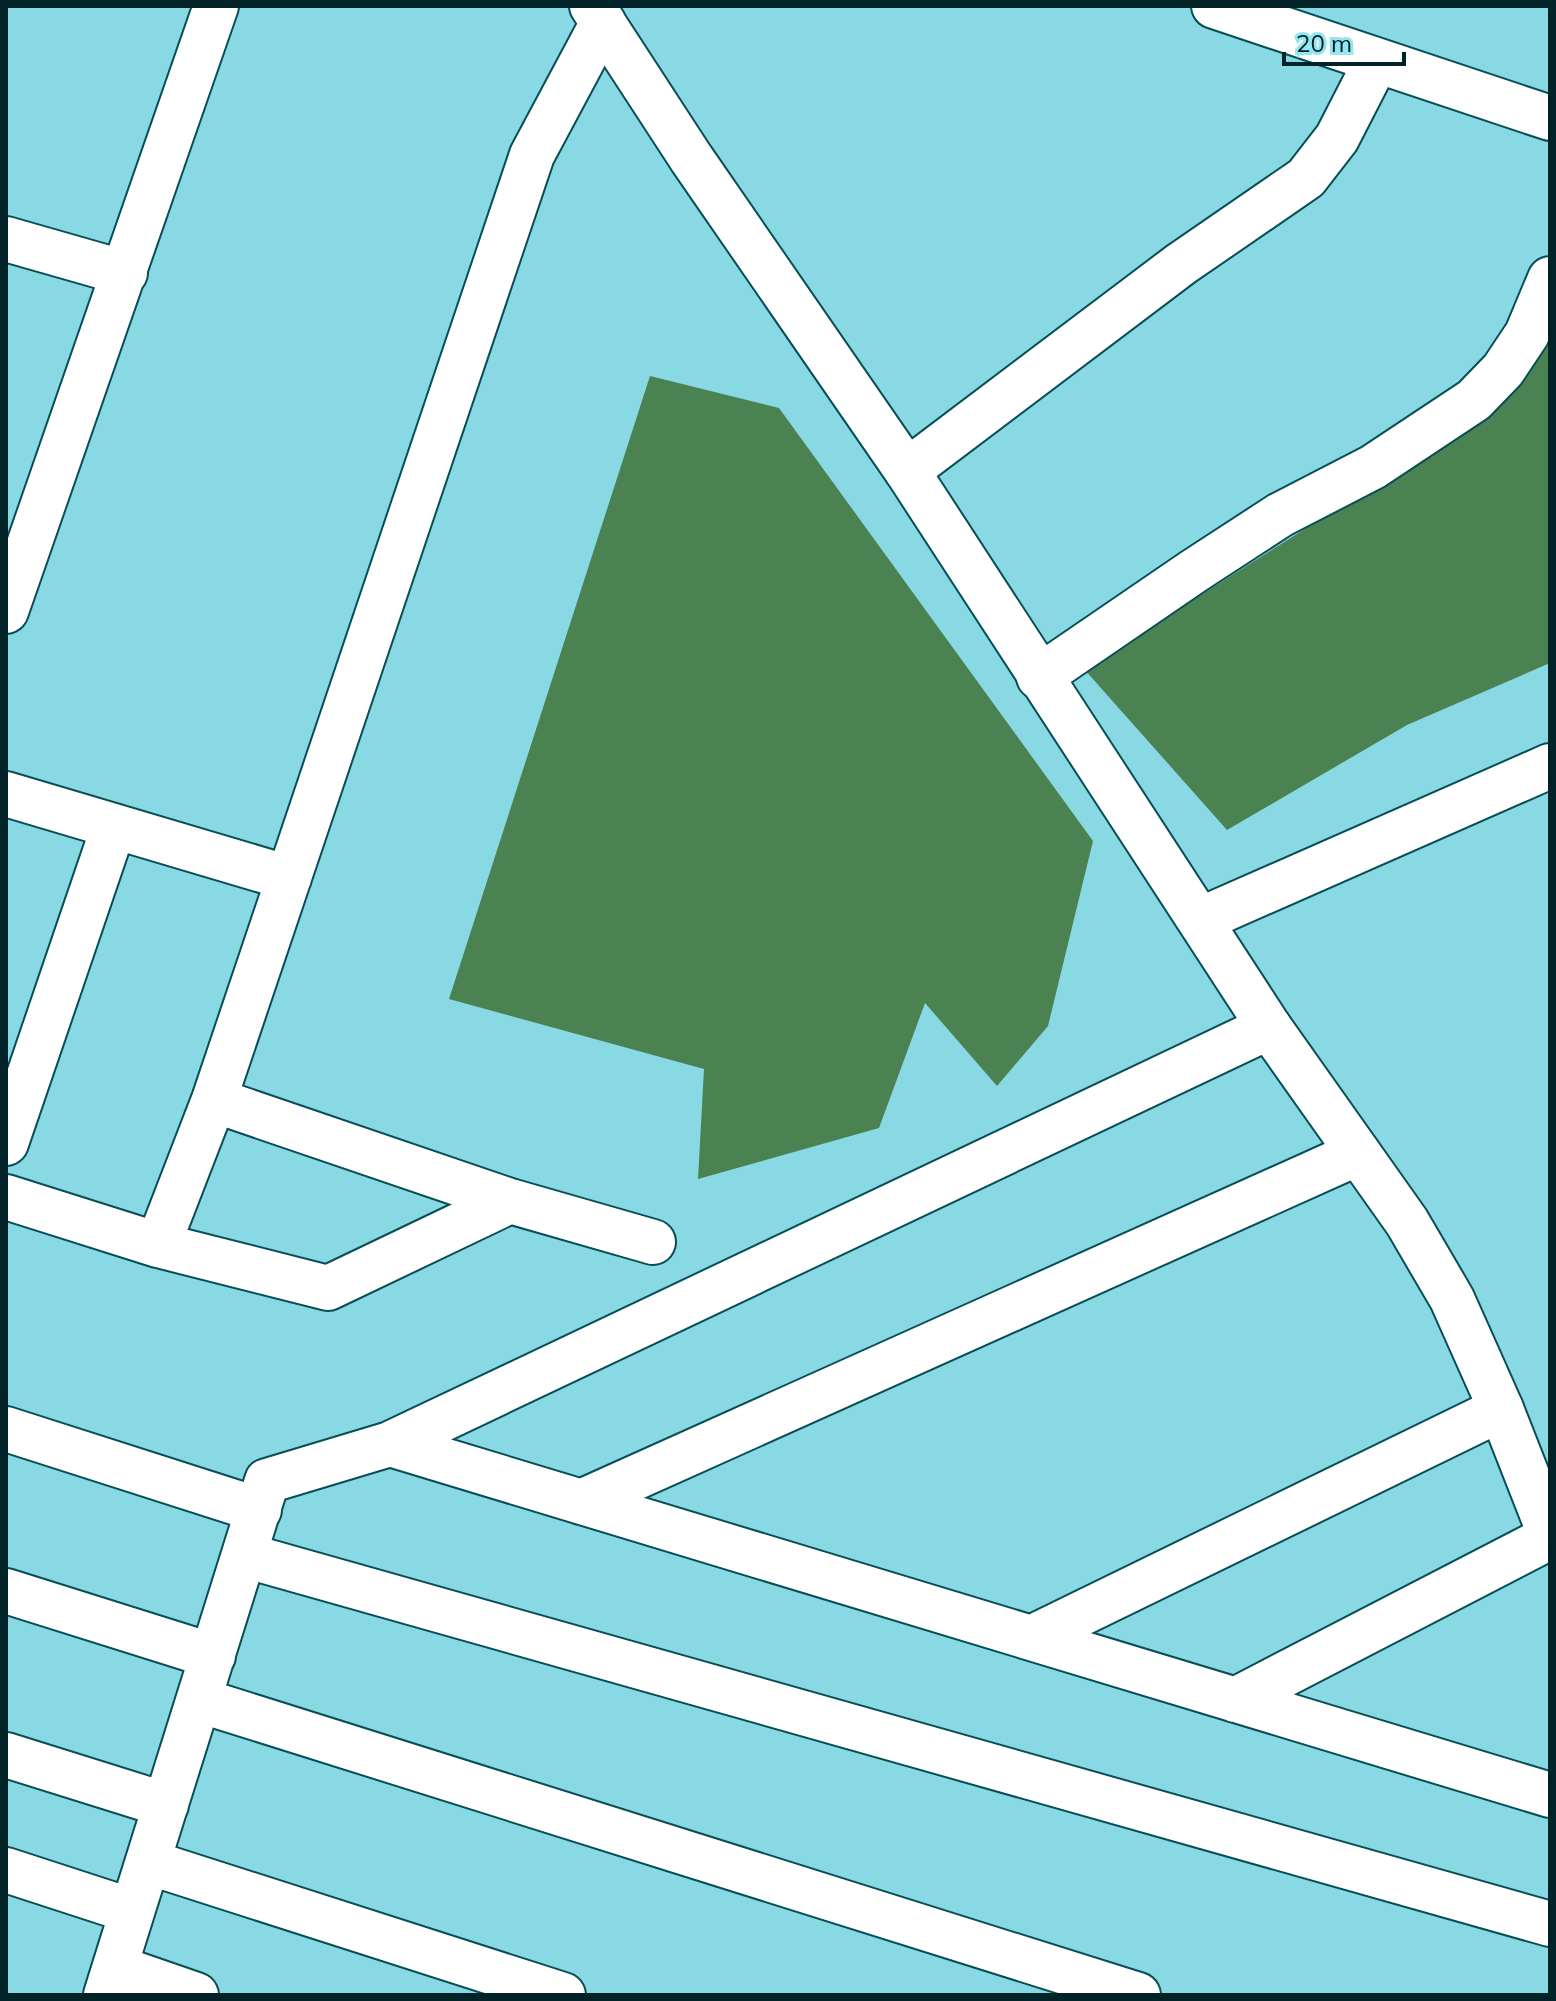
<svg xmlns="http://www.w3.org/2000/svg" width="1556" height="2001" font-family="Mulish,sans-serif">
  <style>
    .water { fill: #4b8251 }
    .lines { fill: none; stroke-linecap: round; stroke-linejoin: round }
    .minor-casing { stroke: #084e56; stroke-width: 48 }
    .tertiary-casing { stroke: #084e56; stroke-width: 48 }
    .minor { stroke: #fff; stroke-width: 44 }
    .tertiary { stroke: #fff; stroke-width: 44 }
  </style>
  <rect width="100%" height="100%" fill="#89d9e4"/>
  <path class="water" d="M1550,316V663L1407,725L1227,830L1084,669L1431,449Z
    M650,376L779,408L1093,841L1048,1026L997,1086L925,1003L879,1128L698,1179L704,1069L449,999Z"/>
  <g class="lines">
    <defs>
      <path id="minor" d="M1214,6L1550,118
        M6,239L125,273
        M907,471L1181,264L1306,178L1337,138L1376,62
        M6,611L216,6
        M1039,677L1194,571L1280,515L1373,467L1474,400L1503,370L1527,334L1550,279
        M6,794L289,878
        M1200,920L1550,766
        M214,1100L510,1201L653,1242
        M6,1143L114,826
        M6,1197L158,1245L328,1288L510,1201
        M158,1245L214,1100L532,155L603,22
        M6,1429L259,1510
        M390,1444L1550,1795
        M581,1502L1358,1153
        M244,1555L1550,1924
        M6,1591L213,1656
        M1031,1638L1501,1409
        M199,1700L1138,1995
        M1235,1700L1550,1537
        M6,1755L166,1805
        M148,1862L563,1995
        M6,1870L132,1911
        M115,1967L196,1995
        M106,1995L267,1481L390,1444L1269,1027"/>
      <path id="tertiary" d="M592,6L691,158L907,471L1269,1027L1407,1222L1452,1299L1501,1409L1550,1534"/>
    </defs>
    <use href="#minor" class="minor-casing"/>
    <use href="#tertiary" class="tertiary-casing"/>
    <use href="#minor" class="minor"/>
    <use href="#tertiary" class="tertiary"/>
  </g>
  <rect width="1556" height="2001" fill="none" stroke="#012328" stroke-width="16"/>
  <path d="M1284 52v12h120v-12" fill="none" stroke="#012328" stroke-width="4"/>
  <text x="1296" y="52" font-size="24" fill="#012328" stroke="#96e6f1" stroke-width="6" paint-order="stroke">20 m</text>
</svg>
